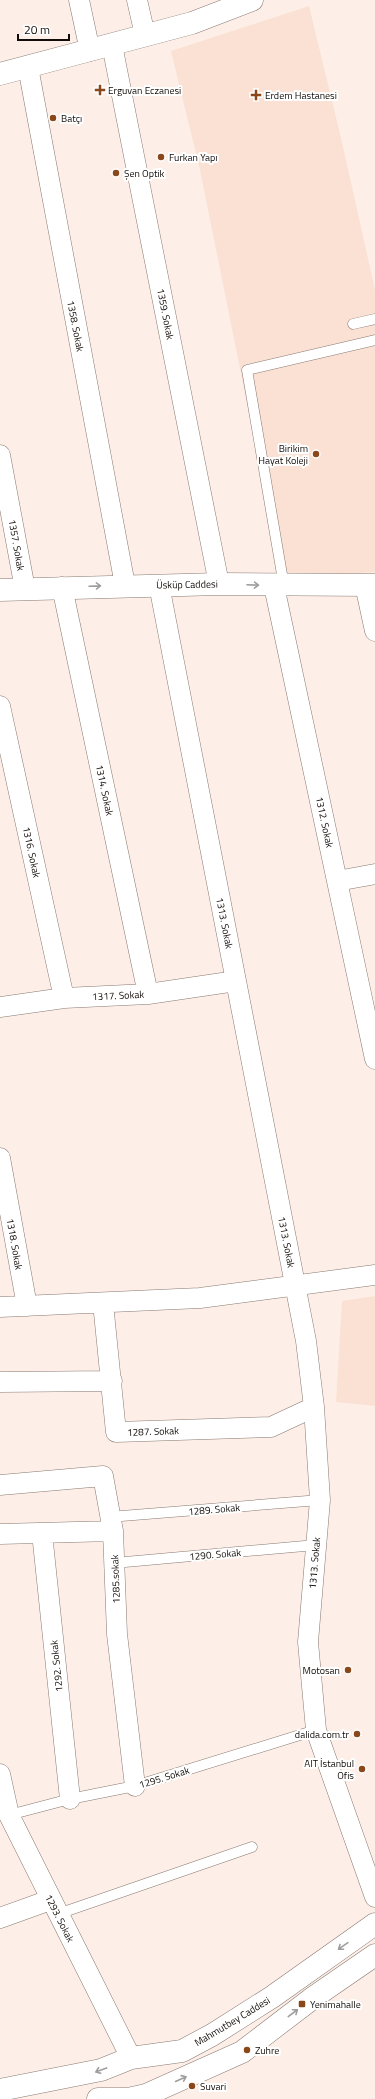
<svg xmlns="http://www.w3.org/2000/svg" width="375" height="2099" font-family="'Titillium Web',sans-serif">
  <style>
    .built { fill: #fae1d3 }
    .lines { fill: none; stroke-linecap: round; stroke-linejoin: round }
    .lane-casing { stroke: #887971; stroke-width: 11 }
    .street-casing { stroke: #887971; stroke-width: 21 }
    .secondary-casing { stroke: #887971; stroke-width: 23 }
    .lane { stroke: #fff; stroke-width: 10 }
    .street { stroke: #fff; stroke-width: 20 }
    .secondary { stroke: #fff; stroke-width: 22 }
    .oneway { stroke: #a09e9d }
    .poi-dot { fill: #8a471a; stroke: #fff; stroke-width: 1.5 }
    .labels { text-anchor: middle; stroke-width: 4; stroke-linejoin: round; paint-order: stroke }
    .poi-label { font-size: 10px; fill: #110c09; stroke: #fff; text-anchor: start }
    .street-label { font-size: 10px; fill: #110c09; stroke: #fff }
  </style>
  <rect width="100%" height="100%" fill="#fdefe7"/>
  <path class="built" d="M309,6L341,138L375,290V572L282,577L200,170L171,51Z
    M375,1296V1406L336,1402L342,1301Z"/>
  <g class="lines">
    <defs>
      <path id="lane" d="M353,324L375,319
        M284,586L247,370L375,340
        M109,1517L320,1500
        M114,1563L316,1545
        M9,1815L70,1799L135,1786L316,1730
        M58,1914L252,1847"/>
      <path id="street" d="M79,0L90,51
        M137,0L145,35
        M112,45L219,584
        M28,67L125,585
        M0,455L25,589
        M159,585L306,1341L314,1407L320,1500L308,1642L316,1730L375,1897
        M365,585L375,631
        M274,586L375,1059
        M62,587L148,994
        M0,706L64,998
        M337,881L375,874
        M0,1007L64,998L148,994L236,981
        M0,1158L27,1306
        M103,1303L116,1432L271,1427L314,1407
        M0,1307L200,1298L375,1275
        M0,1382L112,1381
        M0,1485L103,1476L113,1531L117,1634L135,1786
        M42,1533L70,1799
        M0,1534L113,1531
        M0,1774L9,1815L131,2058
        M0,1918L50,1900"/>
      <path id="secondary" d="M0,74L192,23L252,0
        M0,590L219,584L375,585
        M0,2090L101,2070L131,2058L182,2051L212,2035L272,1997L375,1924
        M98,2099H128L146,2095L242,2052L314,1997L375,1955"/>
    </defs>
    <use href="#lane" class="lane-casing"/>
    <use href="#street" class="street-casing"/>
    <use href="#secondary" class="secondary-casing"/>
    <use href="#lane" class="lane"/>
    <use href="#street" class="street"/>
    <use href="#secondary" class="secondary"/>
  </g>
  <defs><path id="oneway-shaft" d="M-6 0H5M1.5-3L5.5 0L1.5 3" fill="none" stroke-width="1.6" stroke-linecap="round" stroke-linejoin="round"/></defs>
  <g class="oneway">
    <use href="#oneway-shaft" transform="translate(253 585) rotate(2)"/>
    <use href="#oneway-shaft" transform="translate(95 586) rotate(-2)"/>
    <use href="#oneway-shaft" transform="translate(343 1946) rotate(145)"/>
    <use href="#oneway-shaft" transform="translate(293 2013) rotate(-37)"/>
    <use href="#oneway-shaft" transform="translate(101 2070) rotate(160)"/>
    <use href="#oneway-shaft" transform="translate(181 2079) rotate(-24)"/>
  </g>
  <g class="poi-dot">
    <path d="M98 84h4v4h4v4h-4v4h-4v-4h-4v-4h4z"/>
    <path d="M254 89h4v4h4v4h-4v4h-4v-4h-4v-4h4z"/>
    <circle cx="53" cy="118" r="4"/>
    <circle cx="161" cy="157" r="4"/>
    <circle cx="116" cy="173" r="4"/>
    <circle cx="316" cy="454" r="4"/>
    <circle cx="348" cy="1670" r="4"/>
    <circle cx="357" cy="1734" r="4"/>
    <circle cx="362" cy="1769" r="4"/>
    <rect x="298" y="2000" width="8" height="8" rx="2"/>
    <circle cx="247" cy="2050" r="4"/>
    <circle cx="192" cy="2086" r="4"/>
  </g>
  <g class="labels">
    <g class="poi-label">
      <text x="108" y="94">Erguvan Eczanesi</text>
      <text x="265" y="99">Erdem Hastanesi</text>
      <text x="61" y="122">Batçı</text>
      <text x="169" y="161">Furkan Yapı</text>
      <text x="124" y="177">Şen Optik</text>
      <text x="308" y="452" text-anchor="end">Birikim<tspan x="308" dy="12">Hayat Koleji</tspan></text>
      <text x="340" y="1674" text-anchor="end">Motosan</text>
      <text x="349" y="1738" text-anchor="end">dalida.com.tr</text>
      <text x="354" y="1767" text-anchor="end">AIT İstanbul<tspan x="354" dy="12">Ofis</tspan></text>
      <text x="310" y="2008">Yenimahalle</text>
      <text x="255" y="2054">Zuhre</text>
      <text x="200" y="2090">Suvari</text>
    </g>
    <g class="street-label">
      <text transform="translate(166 314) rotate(79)" y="4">1359. Sokak</text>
      <text transform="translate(76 326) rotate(79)" y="4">1358. Sokak</text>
      <text transform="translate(17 545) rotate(80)" y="4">1357. Sokak</text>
      <text transform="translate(187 584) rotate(-1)" y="4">Üsküp Caddesi</text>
      <text transform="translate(105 790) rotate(78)" y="4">1314. Sokak</text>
      <text transform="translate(325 822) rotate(78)" y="4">1312. Sokak</text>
      <text transform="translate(32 852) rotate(78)" y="4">1316. Sokak</text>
      <text transform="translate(225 923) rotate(79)" y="4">1313. Sokak</text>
      <text transform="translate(118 995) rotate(-3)" y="4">1317. Sokak</text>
      <text transform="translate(287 1242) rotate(79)" y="4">1313. Sokak</text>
      <text transform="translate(15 1244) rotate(80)" y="4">1318. Sokak</text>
      <text transform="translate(153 1431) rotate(-2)" y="4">1287. Sokak</text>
      <text transform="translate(214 1509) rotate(-5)" y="4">1289. Sokak</text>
      <text transform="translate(215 1554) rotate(-5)" y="4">1290. Sokak</text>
      <text transform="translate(314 1563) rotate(-85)" y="4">1313. Sokak</text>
      <text transform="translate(115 1579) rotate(-92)" y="4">1285.sokak</text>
      <text transform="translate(56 1666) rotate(-96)" y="4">1292. Sokak</text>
      <text transform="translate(164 1777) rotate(-17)" y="4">1295. Sokak</text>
      <text transform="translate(60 1918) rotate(63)" y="4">1293. Sokak</text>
      <text transform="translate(232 2021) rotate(-31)" y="4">Mahmutbey Caddesi</text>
    </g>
  </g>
  <path d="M18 34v6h51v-6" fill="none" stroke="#110c09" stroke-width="2"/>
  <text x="24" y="34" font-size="12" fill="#110c09" stroke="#ffffff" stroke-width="3" paint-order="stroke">20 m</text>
</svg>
